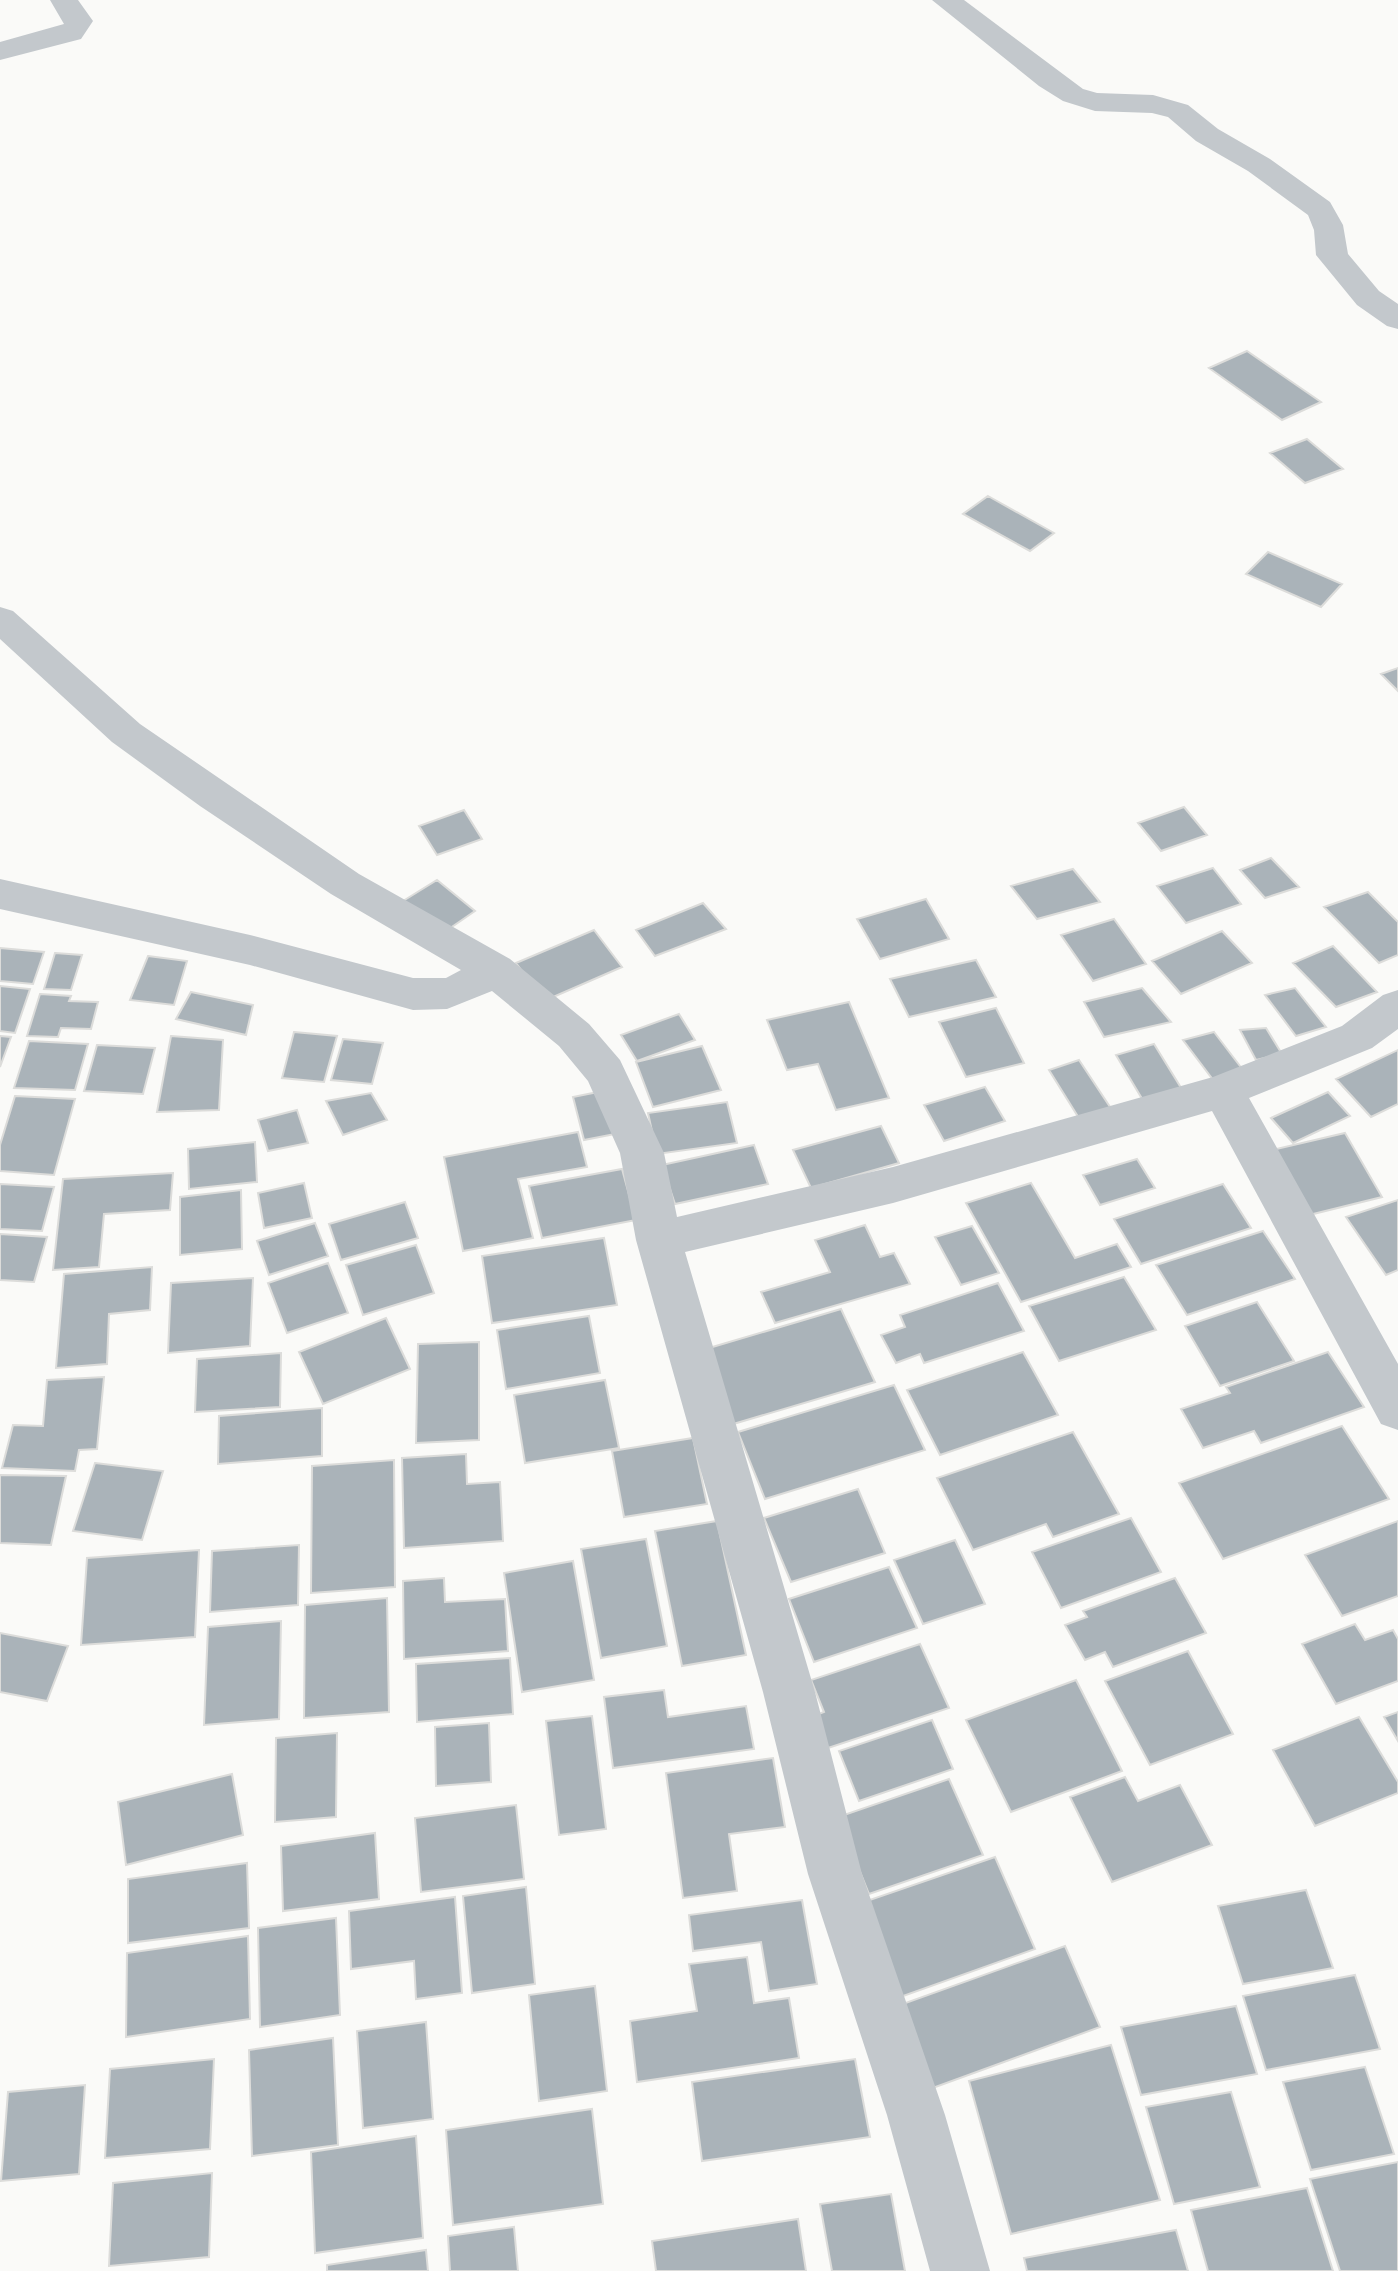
<svg xmlns="http://www.w3.org/2000/svg" width="1398" height="2271" font-family="Cabin,sans-serif">
  <style>
    .building { fill: #aab3b9; stroke: #dcdcda; stroke-width: 2 }
    .lines { fill: none; stroke-linecap: round; stroke-linejoin: round }
    .street { fill: #c3c8cc; fill-rule: evenodd }
  </style>
  <rect width="100%" height="100%" fill="#fafaf8"/>
  <path class="building" d="M1247,351L1321,402L1282,420L1209,368Z
    M1307,439L1343,469L1305,483L1270,453Z
    M988,496L1054,533L1030,551L963,514Z
    M1268,552L1342,584L1321,607L1246,574Z
    M1398,668V691L1381,674Z
    M1184,807L1207,835L1161,851L1138,823Z
    M464,810L482,839L437,855L419,826Z
    M1271,858L1299,887L1265,898L1240,870Z
    M1213,868L1241,904L1186,923L1157,886Z
    M1073,869L1100,902L1037,919L1011,886Z
    M437,880L475,911L443,933L403,901Z
    M1368,892L1398,922V955L1379,963L1324,907Z
    M926,899L949,939L880,959L857,919Z
    M703,903L726,929L655,956L636,930Z
    M1114,919L1146,964L1093,981L1061,935Z
    M594,930L622,967L544,1001L516,963Z
    M1222,931L1252,963L1181,994L1152,961Z
    M1333,946L1377,992L1336,1007L1293,963Z
    M0,948L44,952L33,984L0,981Z
    M55,953L82,955L71,990L44,989Z
    M148,956L187,961L174,1005L130,1000Z
    M976,960L996,997L909,1017L890,979Z
    M0,986L30,989L15,1033L0,1031Z
    M1142,988L1171,1022L1104,1037L1084,1002Z
    M1295,988L1326,1027L1296,1036L1265,995Z
    M191,992L253,1005L246,1035L176,1019Z
    M40,994L71,996L69,1001L98,1002L91,1029L61,1028L58,1037L27,1036Z
    M849,1002L889,1098L836,1110L818,1064L787,1070L767,1020Z
    M996,1008L1024,1063L966,1077L939,1022Z
    M679,1014L695,1040L637,1061L621,1035Z
    M1266,1028L1282,1054L1256,1060L1240,1030Z
    M294,1032L337,1036L324,1082L282,1078Z
    M1214,1032L1243,1070L1214,1081L1183,1040Z
    M0,1036L11,1037L0,1067Z
    M171,1036L223,1040L219,1110L157,1112Z
    M343,1039L383,1043L372,1084L331,1080Z
    M29,1041L88,1044L75,1090L14,1088Z
    M1154,1044L1183,1091L1144,1102L1116,1055Z
    M97,1045L155,1048L143,1094L84,1091Z
    M702,1046L721,1090L653,1107L636,1062Z
    M1398,1050V1104L1371,1117L1336,1079Z
    M1079,1060L1114,1113L1082,1123L1049,1070Z
    M985,1087L1005,1121L944,1141L924,1105Z
    M603,1091L615,1134L584,1140L573,1097Z
    M1328,1092L1350,1116L1293,1143L1271,1118Z
    M371,1093L387,1120L343,1135L326,1101Z
    M15,1096L75,1099L54,1175L0,1171V1145Z
    M727,1102L737,1143L657,1154L648,1113Z
    M297,1110L308,1143L268,1151L258,1120Z
    M881,1126L899,1163L811,1188L793,1150Z
    M578,1132L587,1167L518,1179L533,1238L463,1251L444,1157Z
    M1345,1133L1382,1197L1305,1216L1268,1151Z
    M255,1142L257,1182L189,1189L188,1149Z
    M754,1145L768,1184L675,1204L662,1165Z
    M1137,1159L1155,1188L1100,1205L1083,1175Z
    M622,1169L636,1220L542,1238L529,1186Z
    M173,1173L170,1210L104,1214L99,1267L53,1270L63,1179Z
    M304,1183L312,1218L264,1228L258,1193Z
    M1031,1183L1075,1258L1117,1244L1131,1267L1021,1302L966,1203Z
    M0,1184L54,1187L42,1231L0,1229Z
    M1223,1184L1251,1228L1141,1264L1114,1219Z
    M241,1190L242,1249L180,1255V1197Z
    M1398,1200V1270L1386,1275L1346,1217Z
    M405,1202L418,1238L341,1260L329,1224Z
    M315,1223L328,1256L269,1275L257,1241Z
    M865,1225L880,1257L894,1253L910,1284L775,1323L761,1292L830,1272L815,1240Z
    M972,1226L999,1273L961,1285L935,1237Z
    M1263,1231L1295,1279L1187,1315L1156,1265Z
    M0,1234L47,1237L34,1282L0,1280Z
    M604,1238L617,1305L492,1323L482,1256Z
    M416,1245L434,1293L363,1315L346,1265Z
    M328,1263L348,1313L287,1333L268,1283Z
    M152,1267L150,1310L109,1314L107,1364L56,1368L64,1274Z
    M1124,1277L1156,1330L1059,1361L1029,1306Z
    M253,1278L250,1346L168,1353L171,1283Z
    M998,1283L1024,1331L924,1363L920,1354L896,1363L881,1335L905,1327L900,1315Z
    M1257,1302L1294,1361L1220,1386L1185,1326Z
    M841,1309L875,1382L730,1425L699,1351Z
    M589,1316L600,1373L506,1389L497,1330Z
    M386,1318L410,1369L323,1404L299,1352Z
    M479,1342V1440L416,1443L418,1344Z
    M1023,1352L1058,1415L940,1455L907,1390Z
    M1328,1352L1364,1407L1261,1443L1254,1431L1203,1448L1181,1409L1230,1393L1226,1387Z
    M281,1353L280,1407L195,1412L197,1359Z
    M104,1377L97,1449L79,1450L75,1471L2,1468L13,1425L43,1426L47,1380Z
    M605,1380L619,1448L525,1463L514,1395Z
    M894,1385L925,1450L765,1499L738,1432Z
    M322,1408V1456L218,1464L219,1416Z
    M1342,1426L1389,1499L1223,1559L1179,1483Z
    M1073,1432L1119,1514L1053,1537L1046,1524L973,1550L937,1478Z
    M693,1438L707,1504L624,1517L612,1451Z
    M466,1454L467,1484L500,1482L503,1541L404,1548L402,1458Z
    M394,1460L395,1587L311,1593L312,1466Z
    M95,1463L163,1471L142,1540L73,1531Z
    M0,1475L66,1476L51,1545L0,1543Z
    M858,1489L885,1553L791,1582L764,1518Z
    M1131,1518L1161,1572L1061,1608L1032,1552Z
    M717,1521L746,1655L682,1666L655,1531Z
    M1398,1521V1596L1342,1616L1305,1555Z
    M646,1539L667,1646L601,1658L581,1549Z
    M955,1540L985,1604L923,1624L894,1560Z
    M299,1545L298,1605L210,1612L212,1551Z
    M199,1550L195,1637L81,1645L87,1558Z
    M573,1561L594,1680L522,1692L504,1573Z
    M889,1567L917,1628L814,1662L789,1599Z
    M444,1578L445,1602L505,1599L508,1651L404,1659L403,1581Z
    M1175,1578L1206,1633L1113,1667L1105,1652L1085,1660L1065,1625L1087,1617L1083,1611Z
    M387,1598L389,1712L304,1718L305,1605Z
    M281,1621L279,1719L204,1725L208,1627Z
    M1355,1624L1365,1640L1393,1630L1398,1639V1681L1336,1704L1302,1644Z
    M0,1633L68,1646L47,1701L0,1692Z
    M920,1644L949,1708L819,1751L806,1719L824,1712L811,1680Z
    M1188,1651L1233,1734L1150,1765L1105,1681Z
    M510,1658L513,1714L417,1722L416,1664Z
    M1076,1680L1122,1771L1011,1812L966,1720Z
    M664,1690L668,1717L746,1706L754,1749L613,1768L604,1697Z
    M1398,1712V1741L1384,1717Z
    M592,1716L606,1829L559,1835L546,1721Z
    M1359,1717L1398,1782V1793L1315,1826L1273,1750Z
    M932,1720L953,1769L859,1801L839,1751Z
    M489,1723L491,1782L436,1786L435,1727Z
    M337,1733L336,1817L275,1822L276,1738Z
    M773,1758L785,1827L729,1834L737,1891L683,1898L666,1773Z
    M232,1774L243,1835L126,1865L118,1802Z
    M1125,1777L1138,1801L1180,1785L1212,1845L1112,1882L1070,1797Z
    M949,1779L983,1855L869,1894L838,1817Z
    M516,1805L524,1879L421,1892L415,1818Z
    M375,1833L379,1899L283,1911L281,1846Z
    M995,1857L1035,1949L892,2000L855,1905Z
    M247,1863L249,1928L128,1943V1879Z
    M526,1887L535,1984L472,1993L463,1896Z
    M1306,1890L1333,1968L1243,1984L1218,1906Z
    M455,1897L462,1993L416,1999L414,1961L351,1969L349,1911Z
    M802,1900L817,1984L769,1991L761,1942L693,1951L689,1915Z
    M336,1918L340,2015L260,2027L258,1928Z
    M248,1936L250,2019L126,2037L127,1953Z
    M1065,1946L1100,2027L930,2089L897,2006Z
    M747,1957L754,2003L789,1998L799,2058L637,2082L630,2021L697,2011L689,1964Z
    M1355,1975L1380,2049L1266,2070L1243,1996Z
    M595,1986L607,2091L539,2101L529,1995Z
    M1236,2006L1257,2074L1141,2095L1121,2027Z
    M426,2022L433,2119L363,2128L357,2031Z
    M333,2038L338,2145L252,2156L249,2050Z
    M1111,2045L1160,2200L1011,2234L969,2081Z
    M214,2059L210,2149L105,2158L110,2069Z
    M855,2059L870,2137L702,2161L692,2082Z
    M1365,2067L1394,2154L1311,2170L1283,2082Z
    M85,2085L79,2174L1,2181L8,2092Z
    M1231,2092L1260,2187L1174,2204L1146,2107Z
    M592,2109L603,2204L453,2225L446,2130Z
    M416,2136L423,2238L315,2253L311,2152Z
    M1398,2162V2271H1340L1310,2179Z
    M212,2173L209,2257L109,2266L113,2183Z
    M1307,2188L1333,2271H1208L1191,2210Z
    M891,2194L905,2271H832L820,2204Z
    M798,2219L806,2271H656L652,2241Z
    M514,2227L518,2271H450L448,2236Z
    M1176,2230L1188,2271H1027L1024,2258Z
    M426,2250L428,2271H327V2265Z"/>
  <g class="lines">
    <path class="street" d="M50,0H78L93,21L81,39L0,60V42L64,24Z
      M932,0H964L1083,89L1097,93L1153,95L1188,105L1218,129L1270,159L1330,202L1343,225L1348,254L1379,291L1398,304V329L1387,326L1357,305L1316,255L1314,230L1308,215L1248,171L1196,141L1168,117L1152,113L1095,111L1063,101L1039,86Z
      M0,607L13,611L140,724L359,874L510,959L589,1024L620,1060L664,1153L677,1217L893,1167L1213,1077L1342,1026L1383,995L1398,990V1029L1372,1048L1249,1098L1398,1364V1430L1381,1424L1212,1111L893,1203L685,1252L815,1692L862,1874L945,2115L990,2271H930L887,2115L808,1874L763,1692L636,1240L620,1153L588,1081L559,1046L492,991L447,1009L413,1010L250,965L0,909V879L250,935L413,978H446L461,970L331,894L200,806L112,742L0,639Z"/>
  </g>
</svg>
